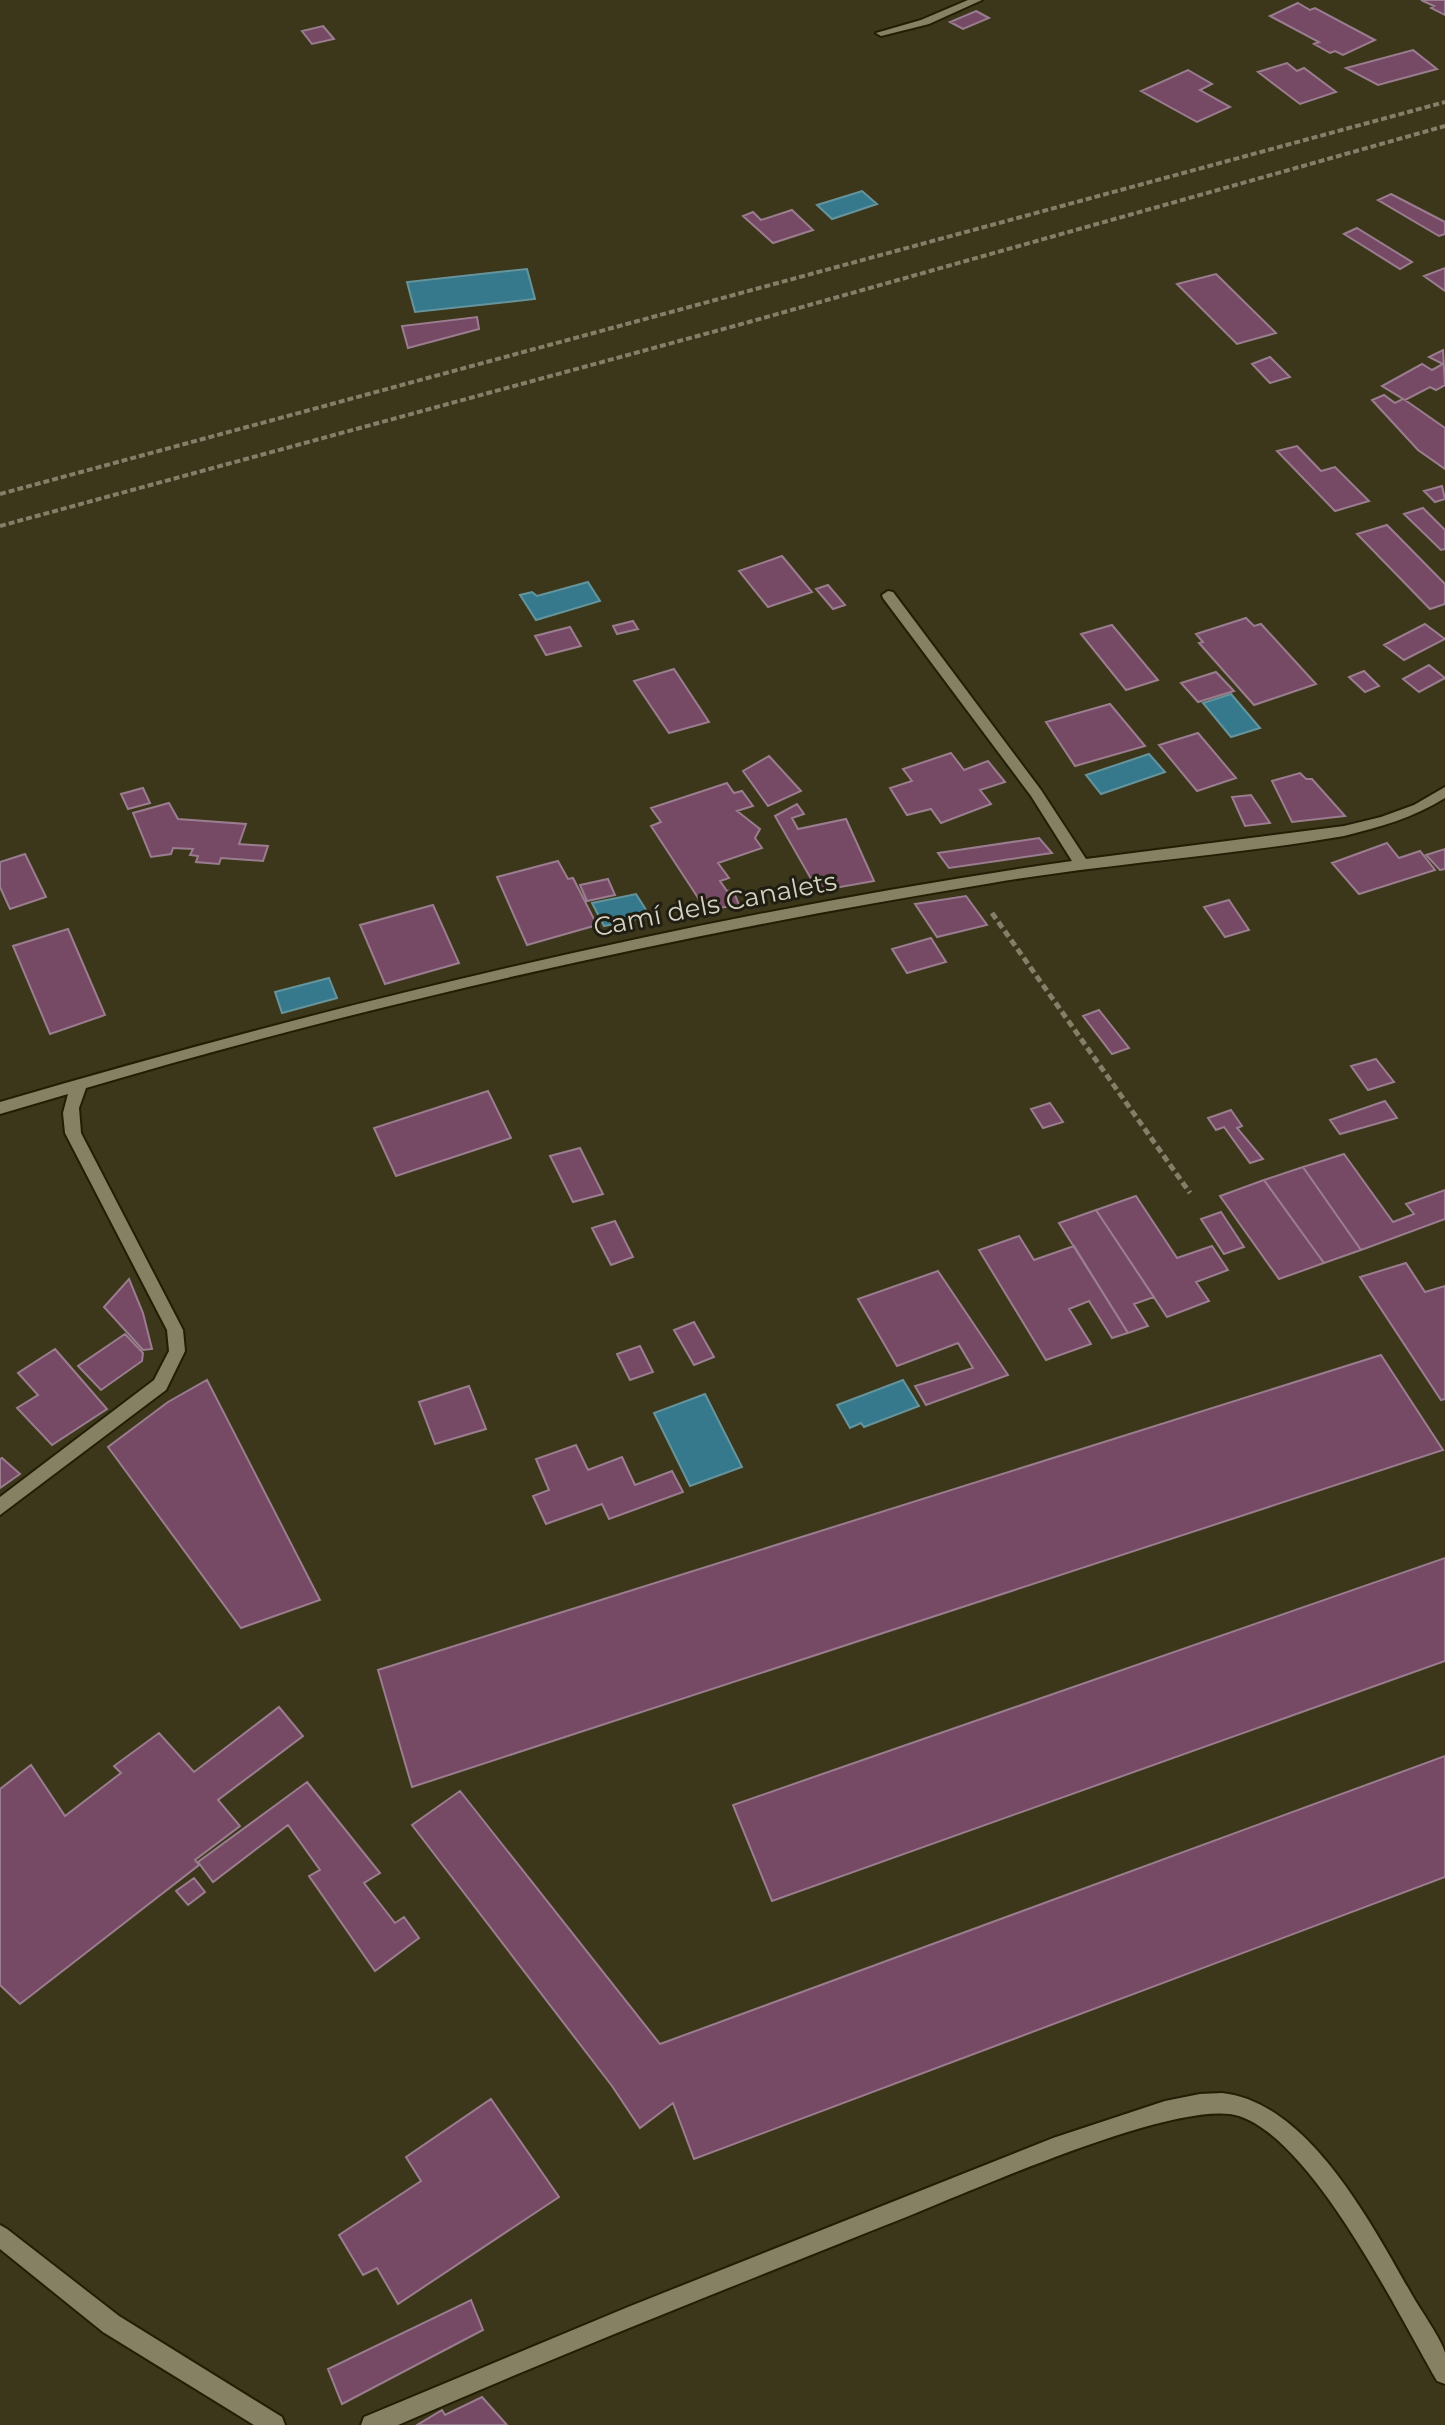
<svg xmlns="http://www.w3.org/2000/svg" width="1445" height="2425" font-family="Montserrat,sans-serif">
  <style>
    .water { fill: #37798c; stroke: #66949c; stroke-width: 2 }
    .building { fill: #764965; stroke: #9a7d8e; stroke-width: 2 }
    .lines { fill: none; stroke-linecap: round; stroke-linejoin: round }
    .minor-casing { stroke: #231e03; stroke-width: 4 }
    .path-far1 { stroke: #847f69; stroke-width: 4; stroke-dasharray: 6 3; stroke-linecap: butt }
    .path { stroke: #847f69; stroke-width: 5; stroke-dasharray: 7 4; stroke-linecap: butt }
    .minor { fill: #868163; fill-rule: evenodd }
    .labels { text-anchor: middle; stroke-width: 6; stroke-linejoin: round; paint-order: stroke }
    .street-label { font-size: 26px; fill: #d5d2c2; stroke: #201e12 }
  </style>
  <rect width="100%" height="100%" fill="#3c371b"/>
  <path class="water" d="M862,191L877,204L832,219L817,205Z
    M527,269L535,299L415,312L407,282Z
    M588,582L600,601L536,620L520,595L532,592L537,596Z
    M1231,694L1260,728L1231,737L1203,703Z
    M1149,754L1165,772L1101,794L1086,775Z
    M636,894L650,916L604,926L592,903Z
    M329,978L337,998L282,1013L275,992Z
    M903,1380L919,1406L864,1427L861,1423L850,1428L837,1405Z
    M705,1394L742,1467L690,1486L654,1413Z"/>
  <path class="building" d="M1421,0H1445V15L1431,8L1434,6Z
    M1298,3L1310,10L1315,8L1375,40L1343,55L1335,51L1330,53L1314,44L1319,42L1270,16Z
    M976,11L989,18L963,29L950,22Z
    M323,26L334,39L312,44L302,31Z
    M1413,50L1437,69L1378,85L1346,68Z
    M1287,63L1297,71L1304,68L1336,92L1300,104L1258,72Z
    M1188,70L1212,84L1200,90L1230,107L1197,122L1141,91Z
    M1391,194L1445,222V234L1439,236L1378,200Z
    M792,210L813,230L773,243L743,216L753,212L761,220Z
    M1357,228L1412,262L1400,269L1344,234Z
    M1445,268V291L1424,276Z
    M1216,274L1276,333L1237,344L1177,284Z
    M477,317L479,329L408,348L402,326Z
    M1443,350L1445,385L1436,390L1430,387L1405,400L1445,428V469L1418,450L1372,400L1384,395L1395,403L1403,399L1382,386L1422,364L1432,370L1443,364L1429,357Z
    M1270,357L1290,377L1270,383L1252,364Z
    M1297,446L1321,471L1335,467L1369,501L1335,511L1277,451Z
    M1442,486L1445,499L1435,502L1424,491Z
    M1423,508L1445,530V549L1441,550L1404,514Z
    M1387,525L1445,584V604L1430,609L1357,534Z
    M782,556L812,592L768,607L739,571Z
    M828,585L845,605L833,609L816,589Z
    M1246,618L1254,626L1261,624L1316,684L1254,705L1199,643L1203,642L1196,634Z
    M633,621L638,629L617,634L613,626Z
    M1425,624L1445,639L1404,660L1384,645Z
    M1112,625L1158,680L1126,690L1081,634Z
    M570,627L581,646L546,655L535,636Z
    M1429,665L1445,678L1419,692L1403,679Z
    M674,669L709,722L669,733L634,681Z
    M1364,671L1379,686L1365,692L1349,677Z
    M1216,672L1234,691L1198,702L1181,683Z
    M1110,704L1145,746L1075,766L1046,722Z
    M1198,733L1236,778L1197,791L1159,745Z
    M951,753L964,770L988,761L1005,782L980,790L991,804L941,823L931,809L907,815L890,788L912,781L903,769Z
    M769,756L801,791L768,806L743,771Z
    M1300,773L1306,779H1312L1345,816L1292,822L1272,781Z
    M727,783L734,793L742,791L753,806L737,811L760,829L755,838L762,848L718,863L729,878L720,881L727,891L733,890L739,905L706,910L651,826L661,822L651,808Z
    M143,788L150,803L128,809L121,794Z
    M1251,795L1270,823L1245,826L1232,797Z
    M169,803L178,819L246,824L239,844L268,846L263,861L221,858L219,864L196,862L198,856L190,855L193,849L173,848L171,854L151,857L133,813Z
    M797,804L804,814L792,818L798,829L846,819L874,881L818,891L775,816Z
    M1039,838L1052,853L949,868L938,853Z
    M1387,843L1399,858L1420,851L1435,870L1359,894L1332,863Z
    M1445,849V869L1440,870L1426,855Z
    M25,854L46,897L10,909L0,887V862Z
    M558,861L568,879L573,878L597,925L527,945L497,877Z
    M608,879L615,895L587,901L580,885Z
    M966,896L987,925L937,937L915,904Z
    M1229,900L1249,930L1225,937L1204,907Z
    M433,905L459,963L385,984L360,925Z
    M68,929L105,1015L50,1034L13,946Z
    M931,938L946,962L907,973L892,949Z
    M1099,1010L1129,1048L1112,1054L1083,1016Z
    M1376,1059L1394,1082L1368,1090L1351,1066Z
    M488,1091L511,1138L396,1176L374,1128Z
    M1385,1101L1397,1118L1340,1134L1330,1120Z
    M1050,1103L1063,1122L1043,1128L1031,1109Z
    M1231,1110L1242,1126L1237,1128L1263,1159L1250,1163L1224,1127L1216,1130L1208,1118Z
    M580,1148L603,1194L573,1202L550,1156Z
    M1344,1154L1393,1222L1414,1214L1406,1204L1445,1190V1219L1361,1250L1303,1167Z
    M1303,1167L1361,1250L1324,1263L1264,1180Z
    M1264,1180L1279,1201L1324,1263L1279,1279L1220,1196Z
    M1136,1196L1177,1258L1212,1246L1228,1270L1196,1282L1209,1301L1167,1317L1096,1210Z
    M1096,1210L1154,1297L1134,1304L1148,1326L1128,1333L1059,1223Z
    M1221,1212L1244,1247L1224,1254L1201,1219Z
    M615,1221L633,1257L611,1265L592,1228Z
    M1019,1236L1034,1260L1074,1246L1128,1333L1112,1338L1089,1301L1069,1309L1091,1344L1046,1360L979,1250Z
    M1406,1263L1425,1292L1445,1286V1399L1441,1400L1360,1277Z
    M938,1271L1008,1375L926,1405L915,1386L973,1368L958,1343L897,1366L858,1299Z
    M129,1279L143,1313L152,1349L143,1350L104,1307Z
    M694,1322L714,1357L694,1365L674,1330Z
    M125,1334L143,1353L142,1361L101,1390L78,1366Z
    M640,1346L653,1372L630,1380L617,1354Z
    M55,1349L107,1409L52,1445L17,1408L38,1395L18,1373Z
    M1381,1355L1443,1450L412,1787L378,1670Z
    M207,1380L320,1600L241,1628L108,1447L168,1402Z
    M469,1386L486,1429L435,1444L419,1402Z
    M576,1445L588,1470L622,1457L635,1485L672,1471L683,1492L609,1519L602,1504L546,1524L533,1496L549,1490L536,1459Z
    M2,1458L20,1474L0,1488V1459Z
    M1445,1558V1661L772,1901L733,1805Z
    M279,1707L303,1736L218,1800L240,1826L195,1860L199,1865L20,2004L0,1985V1789L31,1765L65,1816L121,1773L114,1766L159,1733L194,1772Z
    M1445,1756V1877L694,2159L673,2103L640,2128L612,2086L412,1825L460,1791L660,2044Z
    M307,1782L380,1873L364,1883L395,1923L404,1917L419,1938L375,1971L309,1876L320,1870L288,1825L213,1882L198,1862Z
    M194,1878L205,1892L188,1905L176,1891Z
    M491,2099L559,2197L398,2304L377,2268L363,2275L339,2235L421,2181L406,2157Z
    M471,2300L483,2330L342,2404L328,2369Z
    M482,2397L507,2425H417L442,2410L445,2415Z"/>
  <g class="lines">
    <defs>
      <path id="minor" d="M968,0H982L929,24L881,36L876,33L921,20Z
        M888,591L893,592L1041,790L1086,859L1344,826L1381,817L1414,805L1445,787V798C1413,818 1380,827 1344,836C1228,856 1109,863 992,883C686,933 384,1000 86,1088L79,1108L81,1133L183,1330L185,1351L166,1390L0,1515V1497L154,1380L169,1351L167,1330L65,1133L63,1113L68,1094L0,1114V1102C351,999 708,913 1072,861L1031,796L883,598L882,595Z
        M1222,2093C1309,2102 1373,2227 1412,2295C1420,2309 1442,2340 1445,2353C1445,2363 1445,2374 1445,2384L1437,2381C1398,2314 1313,2140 1239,2116C1178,2096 954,2199 886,2225C723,2290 559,2355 398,2425H361L364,2417L628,2307L1053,2138L1165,2101L1200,2094Z
        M0,2225L7,2229L119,2316L282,2417L285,2425H254L103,2332L0,2249Z"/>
    </defs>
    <use href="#minor" class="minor-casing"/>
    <path class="path-far1" d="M0,494L1445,102
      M0,526L749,322L1445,126"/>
    <path class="path" d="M992,913L1190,1193"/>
    <use href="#minor" class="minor"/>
  </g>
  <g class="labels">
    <g class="street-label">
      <text transform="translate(715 904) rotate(-11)" y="9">Camí dels Canalets</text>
    </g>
  </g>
</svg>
